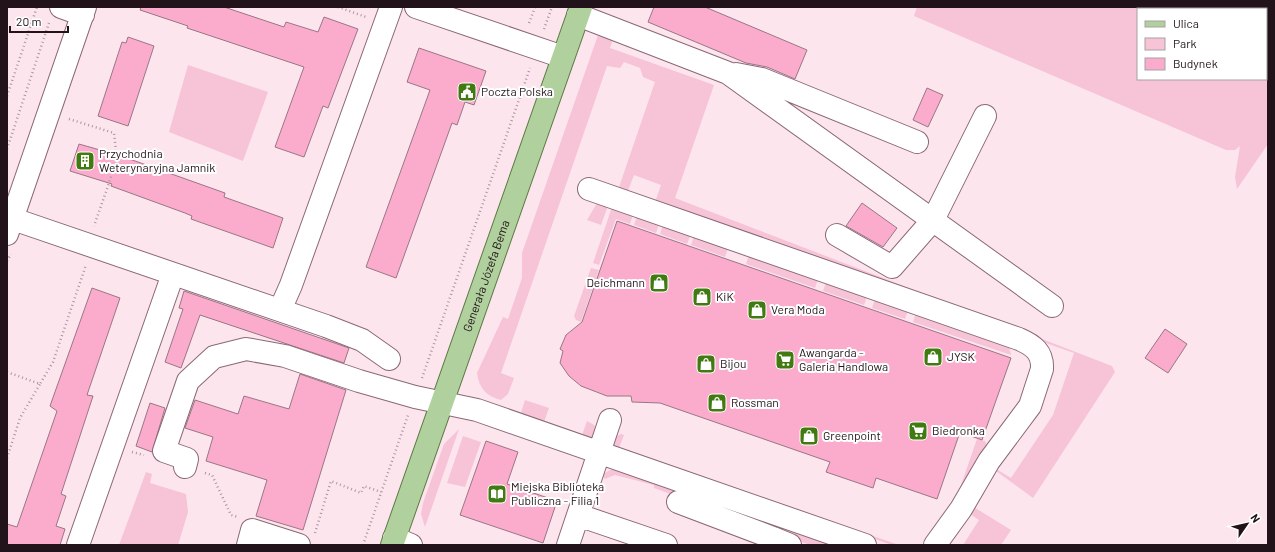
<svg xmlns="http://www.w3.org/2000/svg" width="1275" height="552" font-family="Barlow,sans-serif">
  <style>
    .green { fill: #f6c3d7; fill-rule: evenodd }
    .building { fill: #fbaccd; stroke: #9a7684 }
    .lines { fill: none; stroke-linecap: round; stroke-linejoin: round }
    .minor-casing { stroke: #8b6876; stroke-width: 24 }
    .major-casing { stroke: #5c7a45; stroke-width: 24 }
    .path { stroke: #ab969e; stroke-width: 2.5; stroke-dasharray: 1 3; stroke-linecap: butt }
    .minor { stroke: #fff; stroke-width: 22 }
    .major { stroke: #b0d19d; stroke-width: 22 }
    .labels { text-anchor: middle; stroke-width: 4; stroke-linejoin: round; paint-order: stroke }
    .poi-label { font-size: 12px; fill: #211319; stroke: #fff; text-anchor: start }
    .street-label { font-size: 12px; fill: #211319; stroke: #fff }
  </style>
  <rect width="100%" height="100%" fill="#fde5ee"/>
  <path class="green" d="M917,7H1268V144L1237,189L1235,177L1240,146L1235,150H1226L914,16ZM1138,9H1266V79H1138Z
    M598,35L613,39L610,48L714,85L675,198L1112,366L1115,372L1033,498L996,471L972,506L1011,530L1001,545H963L979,520L967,512L993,467L1011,478L1053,415L1074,353L654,205L661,185L634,175L626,196L617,193L655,82L643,77L640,68L624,62L620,68L607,66L501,373L514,378L508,394L501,400C486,396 479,388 477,373L503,317L508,319L522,278V253Z
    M188,65L268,92L243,161L169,132Z
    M597,203H609L601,225L587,220Z
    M613,204L634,211L630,224L616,219L599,265L593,263Z
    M638,213L660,221L656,233L634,225Z
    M664,222L692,231L687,244L660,234Z
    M695,233L729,245L725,257L691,245Z
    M750,252L819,276L815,288L746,264Z
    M591,268L599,270L581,322L576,320L574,316Z
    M827,279L868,293L864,305L823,291Z
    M876,296L909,307L905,319L872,308Z
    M917,310L1009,346L1011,355L913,322Z
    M525,400L549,408L544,422L582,435L587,421L594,425L597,429L594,438L591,439L520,416Z
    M459,429L425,527L421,514L423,503L444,444Z
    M621,434L624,435L619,448L899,545H892L617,450L613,445L615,437Z
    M463,436L481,442L465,487L447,483Z
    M977,439L985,441L987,446L954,505Z
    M617,469L837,545H810L654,488V485L615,475L605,479L602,475L610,470Z
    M146,472L152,474L150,483L186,494L188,512L178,545H119Z"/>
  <path class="building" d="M141,7H224L284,27L286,22L318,32L324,17L358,29L328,108L323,106L304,157L275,147L304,67L187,28L188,26L140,10Z
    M654,7H705L807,50L795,79L767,67L746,63L648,22Z
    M128,37L154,46L128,126L98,116L122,42L126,43Z
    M419,48L486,71L474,105L465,102L457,125L452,123L396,278L366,267L430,90L407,82Z
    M927,88L943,95L928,127L913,120Z
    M79,144L121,156L225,193L224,197L283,218L273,248L191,219L192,216L185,213L111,186L112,184L70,171Z
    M862,203L897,228L883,247L846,226Z
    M617,221L1011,358L982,440L960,432L937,499L876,478L873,488L826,472L830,462L660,403L632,402L631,396H607L581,386L569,376L560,363L563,351L560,349L566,335L582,322Z
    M92,288L120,298L87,395L93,396L61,494L66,496L56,526L65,529L60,545H7V524L17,527L57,411L50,406Z
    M184,291L349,348L344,363L200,315L181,368L165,362L183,309L179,308Z
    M1165,329L1187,344L1168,373L1145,358Z
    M300,374L346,390L303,530L256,516L267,480L206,461L213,437L185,428L195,400L238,414L244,396L289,409Z
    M150,403L165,408L152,452L136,446Z
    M486,441L518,452L507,484L557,501L543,543L460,515Z"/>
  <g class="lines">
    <defs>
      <path id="minor" d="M61,7L83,15
        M416,7L563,57
        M578,15L728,73L1052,306
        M736,74L762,79L917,142
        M589,189L1019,339C1033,345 1043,352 1042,369L1030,406L989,461L961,509L935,545
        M13,219L326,326L362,340L389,359
        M7,234L85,7
        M837,235L892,267L933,220L985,116
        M280,310L291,285L391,7
        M185,467L187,459L164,451L188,381L214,357L246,349L285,356L359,381L415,397L477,410L865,545
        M678,502L773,538L770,545
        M578,515L666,545
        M394,538L411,545
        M773,538L790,545
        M78,545L173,274
        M248,545L252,530L299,545
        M568,545L610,420"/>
      <g id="major">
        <path id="s1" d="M392,545L581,7"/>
      </g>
    </defs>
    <use href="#minor" class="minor-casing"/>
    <use href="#major" class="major-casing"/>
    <path class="path" d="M338,7L366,17
      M529,23L535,7
      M544,29L552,7
      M7,96L37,7
      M69,119L114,133L117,160L94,226
      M7,149L49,23
      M7,261L11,254
      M7,372L40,384L53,362L86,265
      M422,378L530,68
      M132,452L144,455
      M7,458L20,418L40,384
      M205,473L212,475L231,515L238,517
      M315,533L331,481L361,493L364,486L381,492
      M363,545L408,415"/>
    <use href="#minor" class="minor"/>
    <use href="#major" class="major"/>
  </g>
  <defs>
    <symbol id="civic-square" viewBox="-11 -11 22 22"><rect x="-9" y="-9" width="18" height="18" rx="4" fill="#407a11" stroke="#fff"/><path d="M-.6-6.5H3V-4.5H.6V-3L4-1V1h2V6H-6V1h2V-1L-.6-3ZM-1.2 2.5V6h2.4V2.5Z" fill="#fff"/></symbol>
    <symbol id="building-square" viewBox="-11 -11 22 22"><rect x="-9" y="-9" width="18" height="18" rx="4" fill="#407a11" stroke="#fff"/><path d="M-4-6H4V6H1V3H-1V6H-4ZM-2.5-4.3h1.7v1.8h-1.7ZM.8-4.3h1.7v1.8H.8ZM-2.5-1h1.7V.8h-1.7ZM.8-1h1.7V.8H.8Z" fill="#fff"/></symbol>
    <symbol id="shop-square" viewBox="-11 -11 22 22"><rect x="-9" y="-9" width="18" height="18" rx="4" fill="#407a11" stroke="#fff"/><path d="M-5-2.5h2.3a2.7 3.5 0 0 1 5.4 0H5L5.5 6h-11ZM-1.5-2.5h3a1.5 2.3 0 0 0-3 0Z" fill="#fff"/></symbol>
    <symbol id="supermarket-square" viewBox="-11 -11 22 22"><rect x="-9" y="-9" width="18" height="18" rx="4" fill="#407a11" stroke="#fff"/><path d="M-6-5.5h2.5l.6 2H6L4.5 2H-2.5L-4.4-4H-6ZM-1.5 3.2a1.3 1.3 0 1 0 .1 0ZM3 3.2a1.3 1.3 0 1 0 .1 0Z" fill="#fff"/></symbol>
    <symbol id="library-square" viewBox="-11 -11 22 22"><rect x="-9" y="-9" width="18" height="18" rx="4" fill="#407a11" stroke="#fff"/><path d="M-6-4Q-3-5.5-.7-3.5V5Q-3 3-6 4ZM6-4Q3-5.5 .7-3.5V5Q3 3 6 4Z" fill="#fff"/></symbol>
  </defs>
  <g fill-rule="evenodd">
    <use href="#civic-square" x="456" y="81" width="22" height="22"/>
    <use href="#building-square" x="74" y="150" width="22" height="22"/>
    <use href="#shop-square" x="648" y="272" width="22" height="22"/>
    <use href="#shop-square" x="691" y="286" width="22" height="22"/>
    <use href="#shop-square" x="746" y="299" width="22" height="22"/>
    <use href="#shop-square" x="922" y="346" width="22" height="22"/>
    <use href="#supermarket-square" x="774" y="349" width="22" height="22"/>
    <use href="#shop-square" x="695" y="353" width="22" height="22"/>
    <use href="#shop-square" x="706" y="392" width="22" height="22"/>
    <use href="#supermarket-square" x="907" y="420" width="22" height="22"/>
    <use href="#shop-square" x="798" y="425" width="22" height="22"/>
    <use href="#library-square" x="486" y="483" width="22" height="22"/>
  </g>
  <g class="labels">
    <g class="poi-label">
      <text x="481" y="96">Poczta Polska</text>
      <text x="99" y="158">Przychodnia<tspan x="99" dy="14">Weterynaryjna Jamnik</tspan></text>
      <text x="645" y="287" text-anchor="end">Deichmann</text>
      <text x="716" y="301">KiK</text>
      <text x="771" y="314">Vera Moda</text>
      <text x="799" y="357">Awangarda -<tspan x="799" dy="14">Galeria Handlowa</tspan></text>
      <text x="947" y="361">JYSK</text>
      <text x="720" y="368">Bijou</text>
      <text x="731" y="407">Rossman</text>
      <text x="932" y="435">Biedronka</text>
      <text x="823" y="440">Greenpoint</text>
      <text x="511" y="491">Miejska Biblioteka<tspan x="511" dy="14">Publiczna - Filia 1</tspan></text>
    </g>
    <g class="street-label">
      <text dy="4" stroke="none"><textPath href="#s1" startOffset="285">Generała Józefa Bema</textPath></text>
    </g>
  </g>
  <rect width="1275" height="552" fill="none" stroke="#211319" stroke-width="16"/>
  <rect x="1137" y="8" width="130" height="72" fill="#ffffff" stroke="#a6a1a3"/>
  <rect x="1145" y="21" width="20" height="6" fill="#b0d19d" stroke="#a6a1a3"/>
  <text x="1173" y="28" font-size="12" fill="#211319">Ulica</text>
  <rect x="1145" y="38" width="20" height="12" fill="#f6c3d7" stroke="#a6a1a3"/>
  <text x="1173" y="48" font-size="12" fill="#211319">Park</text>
  <rect x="1145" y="58" width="20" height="12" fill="#fbaccd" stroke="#a6a1a3"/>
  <text x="1173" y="68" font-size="12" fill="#211319">Budynek</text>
  <g transform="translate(1247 524) rotate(56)" stroke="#ffffff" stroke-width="3" paint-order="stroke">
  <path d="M0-3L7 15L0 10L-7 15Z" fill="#211319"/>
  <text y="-6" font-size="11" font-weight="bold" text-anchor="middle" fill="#211319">N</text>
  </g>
  <path d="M10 26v6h58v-6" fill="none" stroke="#211319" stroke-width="2"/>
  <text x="16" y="26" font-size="12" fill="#211319" stroke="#ffffff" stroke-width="3" paint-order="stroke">20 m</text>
</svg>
